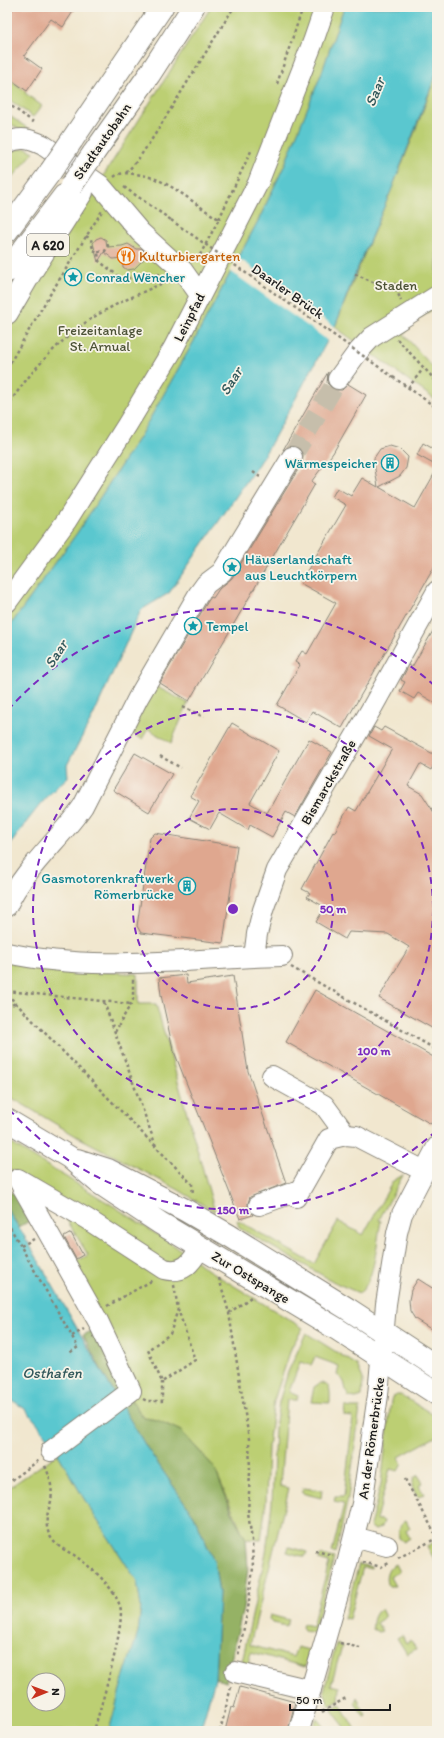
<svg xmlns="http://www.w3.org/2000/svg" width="444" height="1738" font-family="Itim,sans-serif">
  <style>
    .green { fill: #bccf73; stroke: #6c7648; fill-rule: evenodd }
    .forest { fill: #95b265; stroke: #586740 }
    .water { fill: #5ac7cf; stroke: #3b7276 }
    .pier { fill: #f1e7cf }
    .building { fill: #dfa78f }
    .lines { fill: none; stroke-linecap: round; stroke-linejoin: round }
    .minor-tunnel { stroke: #c6beab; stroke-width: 20; stroke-dasharray: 20 10; stroke-linecap: butt }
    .minor-casing { stroke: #868276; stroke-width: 22 }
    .major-casing { stroke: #868276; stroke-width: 24 }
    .highway-casing { stroke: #868276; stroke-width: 24 }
    .path { stroke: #868276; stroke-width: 2.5; stroke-dasharray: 3 3; stroke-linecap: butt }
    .minor { stroke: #fff; stroke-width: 20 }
    .major { stroke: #fff; stroke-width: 22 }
    .highway { stroke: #fff; stroke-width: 22 }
    .highway-bridge-casing { stroke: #868276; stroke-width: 24; stroke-linecap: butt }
    .path-bridge { stroke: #868276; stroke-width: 2.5; stroke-dasharray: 3 3; stroke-linecap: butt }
    .highway-bridge { stroke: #fff; stroke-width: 22 }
    .ring { fill: none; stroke: #7b2cbf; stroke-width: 2; stroke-dasharray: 7 5 }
    .labels { text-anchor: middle; stroke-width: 3.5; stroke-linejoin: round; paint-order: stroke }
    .shield { fill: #f7f3e8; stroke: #5e5c59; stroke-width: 1 }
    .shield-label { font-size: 13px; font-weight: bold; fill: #1c1c1c }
    .street-label { font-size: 14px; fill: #1c1c1c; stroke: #f7f3e8 }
    .food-label { font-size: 14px; fill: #c56008; stroke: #f7f3e8; text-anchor: start }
    .culture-label { font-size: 14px; fill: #0d838f; stroke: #f7f3e8; text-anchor: start }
    .park-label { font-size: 14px; fill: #4c5236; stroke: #f7f3e8 }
    .water-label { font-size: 15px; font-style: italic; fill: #32585b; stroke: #f7f3e8 }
    .centre { fill: #7b2cbf; stroke: #f7f3e8; stroke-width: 2 }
    .ring-label { font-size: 12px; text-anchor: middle; font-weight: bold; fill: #7b2cbf; stroke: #f7f3e8; stroke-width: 3.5; stroke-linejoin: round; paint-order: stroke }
  </style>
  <rect width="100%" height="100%" fill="#f7f3e8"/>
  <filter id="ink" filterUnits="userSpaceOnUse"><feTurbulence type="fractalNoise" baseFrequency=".025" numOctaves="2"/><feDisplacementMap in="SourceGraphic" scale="8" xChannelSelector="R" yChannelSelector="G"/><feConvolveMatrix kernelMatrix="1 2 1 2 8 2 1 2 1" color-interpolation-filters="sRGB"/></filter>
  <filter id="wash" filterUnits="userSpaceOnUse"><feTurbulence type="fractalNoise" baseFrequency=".012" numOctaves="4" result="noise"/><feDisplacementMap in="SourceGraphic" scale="16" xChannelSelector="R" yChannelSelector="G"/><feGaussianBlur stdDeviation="0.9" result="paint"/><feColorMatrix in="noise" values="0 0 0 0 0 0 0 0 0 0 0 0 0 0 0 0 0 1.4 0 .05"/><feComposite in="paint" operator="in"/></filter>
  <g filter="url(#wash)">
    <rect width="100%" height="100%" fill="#f1e7cf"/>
    <path class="green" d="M211,7H344L322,72L285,164L259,219L194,341L140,436L77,533L7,630V331L84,206Z
      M437,72V306L411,324L404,335L437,372V401L335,327C368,241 407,159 437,72Z
      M7,78L26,91L25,93L42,106L33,117L7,98Z
      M7,114L36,134L21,131L7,121Z
      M26,148L34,152L7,184V151Z
      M153,685L188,703L171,743L148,729L142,739L128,731Z
      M7,958L78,970L138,974V1004H156L215,1212L177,1189L76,1136L7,1095Z
      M7,1141L115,1207L187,1254L205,1268L303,1328L292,1346L274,1400L268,1447L266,1502L261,1540L246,1539L243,1534L214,1467L181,1431L157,1420L144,1418L129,1397L72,1264L88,1255L67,1220L80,1211L7,1168Z
      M403,1175L379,1220L381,1221C377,1239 375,1283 359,1293L336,1283L239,1228L237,1220L314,1264L338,1221L363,1235L393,1181Z
      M306,1333L357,1365L363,1379L362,1396L356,1398L349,1397C343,1388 348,1381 337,1375L339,1366L315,1357L311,1365L300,1362L289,1392L298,1396L297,1400H287L280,1486L289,1488L250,1645L293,1657L297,1647L309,1650L305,1667L251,1652L248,1664L255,1669L241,1666L266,1552L272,1503L275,1428L279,1402L288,1372Z
      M320,1383C332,1384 330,1393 330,1403L311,1402L314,1387Z
      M397,1395H401L437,1417V1436L399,1457L402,1464L398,1471L390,1469L376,1519L384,1521L382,1527L375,1530L370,1526L381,1484L391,1401L392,1397Z
      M345,1406L350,1408H360L348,1498L336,1553L332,1552L344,1504L334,1502L335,1497H344L353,1417L344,1416Z
      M58,1454L90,1509L137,1581L141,1607L138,1633L125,1672L109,1731H7V1489ZM34,1680H58V1704H34Z
      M418,1475L423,1483L419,1486L424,1494L419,1497L416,1495L412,1486L414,1478Z
      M303,1488L322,1490L321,1498L302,1493Z
      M406,1520L410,1528L406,1531L410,1538L404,1542L399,1538C398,1532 400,1523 406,1520Z
      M436,1541L437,1542L436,1563L427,1546Z
      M289,1547L307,1552L305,1557L287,1552Z
      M320,1555L334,1558L314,1633L305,1631L302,1627L303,1624L312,1626L329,1563L319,1560Z
      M359,1564L371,1567V1569L363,1567L349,1619L344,1618Z
      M395,1564L399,1572L390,1577L395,1586H388C384,1579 387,1568 395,1564Z
      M381,1609L385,1617L376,1623L382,1631L378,1632L373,1629C372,1622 374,1613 381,1609Z
      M270,1615L289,1620L286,1626L272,1623L269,1619Z
      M402,1635L406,1643L411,1640L416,1649L407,1654L397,1638Z
      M336,1644L342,1646L331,1685L340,1687L339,1700L329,1705L324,1691Z
      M357,1698L366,1715L364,1716L355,1703Z
      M340,1704L356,1731H348L331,1709Z
      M316,1719L320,1721L328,1731H313Z"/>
    <path class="forest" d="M7,1190L17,1196L33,1219L19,1227L7,1209Z
      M98,1328L125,1392L144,1418L157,1420L181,1431L214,1467L235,1519L246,1539L248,1568L243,1608L226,1682L215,1679L219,1593L214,1561L194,1516L147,1448L110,1386L83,1335Z"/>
    <path class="water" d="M344,7H437V72L391,191L353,279L335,327L269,447L253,472L169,593L141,610L93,716L67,765L68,777C44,797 24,824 7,850V630L77,533L140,436L194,341L259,219L285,164L322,72Z
      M7,1209L28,1242L110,1386L147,1448L194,1516L214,1561L219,1593L215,1679L200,1731H109L125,1672L138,1633L141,1607L137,1581L90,1509L58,1454L38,1424L25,1409L15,1402L7,1400Z"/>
    <path class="pier" d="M237,257L337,328L330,342L230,271Z"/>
    <g id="blocks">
      <path class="building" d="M14,7H76L63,27L51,19L24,56L42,69L27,91L7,77V18Z
        M101,237L106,240L107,247L122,246L128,244L136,249H142L145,252V258L134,269L127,270L123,267L122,258L113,259L104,252L98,262L93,243L96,239Z
        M328,372L327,383L332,388L336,390H342L348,384L366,395L333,453L311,482L315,484L189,701L160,683L208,601L211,597L213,598L219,589L232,578L302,463L303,457L302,451L298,447L292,446L283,450Z
        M423,443L437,451V466L417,455Z
        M390,446L400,449L408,457L406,468L400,476L379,487L415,508L437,469V562L342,728L312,711L306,722L277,705L300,665L295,662L302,651L307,654L336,603L300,583L346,505L332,497L337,488L351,496L362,478L378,487L374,463V458L380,449Z
        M437,624V704L418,693L414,699L400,691L405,682L401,680L409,665L412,667Z
        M232,723L279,751L250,803L267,813L309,739L332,752L295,817L286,812L272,837L250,825L248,830L219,813L210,829L189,818L199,801L190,796Z
        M374,727L381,731L384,727L437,756V759L431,770L420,764L408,786L422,794L437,817V1031L379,998L409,947L388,934L349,932L345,939L316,922L325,907L307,897L310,893L302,889L333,832L334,833L349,807L356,811L392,749L369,736Z
        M135,753L172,774L149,812L113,790Z
        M155,833L237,846L223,943L141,933L137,926L150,838Z
        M186,975L187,983L233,976L248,1071L286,1183L250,1197L248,1203V1209L253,1215L240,1219L173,1049L161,995L159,978Z
        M315,990L437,1059V1114L431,1124L286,1042Z
        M71,1233L83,1255L76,1259L64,1237Z
        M418,1279L437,1291V1333L415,1319L410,1311L409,1300L411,1290Z
        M240,1687L295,1702L288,1731H225L231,1707L234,1708Z"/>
    </g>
  </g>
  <g filter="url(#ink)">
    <use href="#blocks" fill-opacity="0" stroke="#868276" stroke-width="1"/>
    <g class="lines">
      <path class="minor-tunnel" d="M292,457L338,379"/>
      <defs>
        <path id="minor" d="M7,143C20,136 30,139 43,145L100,185L140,232L183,271L200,295
          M338,379L357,353L372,337L437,296
          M7,602L67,520L127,425L173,349L258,183L313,42L325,7
          M7,906C22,871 61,838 83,806L138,698L198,595L206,584L222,572L292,457
          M7,953C98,973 191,958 282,956
          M254,957L257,934L263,910L277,870L373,706L437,591
          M272,1076L324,1105L346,1135
          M18,1179L98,1321L131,1391L51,1451
          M18,1179L87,1219L164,1269C184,1274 191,1263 201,1247
          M296,1197L329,1139L346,1135L356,1136L424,1171
          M259,1205L300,1190
          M354,1537L387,1546
          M235,1672L311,1690
          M299,1731L348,1560L362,1504L378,1395L386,1304L397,1233L402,1214L437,1147"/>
        <path id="major" d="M7,1120L69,1157L98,1182L160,1223L337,1329L437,1394
          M77,1160L108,1170L185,1210L230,1236L348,1309L437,1367"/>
        <path id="highway" d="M72,140L162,7
          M93,154L149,75L193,7
          M7,231L51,171
          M7,271L64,196
          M7,313L34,267L82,192"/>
      </defs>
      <use href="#minor" class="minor-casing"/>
      <use href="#major" class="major-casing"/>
      <use href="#highway" class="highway-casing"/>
      <path class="path" d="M434,82L437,83
        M277,84L303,7
        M7,103L36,124
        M126,173L137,161L154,136L234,7
        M114,177C120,172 127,173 135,174C168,177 191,203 219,219L200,255L194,261
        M124,187L171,220
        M219,219L252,149
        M86,236L91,239L93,250L98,252L99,261L122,279L161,274
        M98,252L105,251L108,246L107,242
        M355,274L391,290
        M394,283L401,301
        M397,339L437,382
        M7,368L46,301L102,211
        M393,377L437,408
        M408,388L423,369
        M7,407C26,377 52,348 81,326C106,307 137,295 165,282L169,278
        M253,472L260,477
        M182,707L204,717
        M160,756L181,768
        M291,967L437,1050
        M7,991L131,1004
        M7,994L192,1184L193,1194
        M104,1002L157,1149
        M7,1008L15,1003
        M115,1032L133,1000V978
        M7,1222L78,1347L68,1354
        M21,1246L34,1239
        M219,1278L229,1313L249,1439L250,1472L248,1513L252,1540L253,1568L248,1609L238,1656
        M174,1285L178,1309L170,1334L148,1350L162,1382L195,1360L178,1309
        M107,1306L153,1280
        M229,1313L251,1297
        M72,1336L84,1329
        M143,1399L147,1401H162V1382
        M45,1466C50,1476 53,1490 51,1501C48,1513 44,1521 49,1534C54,1545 63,1549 74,1555C80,1559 87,1565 93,1570C104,1580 115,1592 120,1606C126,1624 100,1709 94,1731
        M405,1479L437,1537
        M7,1484L39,1460
        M315,1551L333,1555
        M398,1558L437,1538
        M363,1562L381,1567L391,1562
        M340,1643L360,1648
        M322,1712L346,1698
        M220,1731L231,1687"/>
      <use href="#minor" class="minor"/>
      <use href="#major" class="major"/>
      <use href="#highway" class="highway"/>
      <defs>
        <path id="highway-bridge" d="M51,171L72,140
          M71,186L93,154"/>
      </defs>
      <use href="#highway-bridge" class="highway-bridge-casing"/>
      <path class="path-bridge" d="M171,220L393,377"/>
      <use href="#highway-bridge" class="highway-bridge"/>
    </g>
  </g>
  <g class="ring">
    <circle cx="233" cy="909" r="100"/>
    <circle cx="233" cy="909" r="200"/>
    <path d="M436 1131A301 301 0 0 1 8 1108M8 710A301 301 0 0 1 436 687"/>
  </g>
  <defs>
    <symbol id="restaurant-ring" viewBox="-11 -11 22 22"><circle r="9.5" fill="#f7f3e8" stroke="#e8710a" stroke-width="1.5"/><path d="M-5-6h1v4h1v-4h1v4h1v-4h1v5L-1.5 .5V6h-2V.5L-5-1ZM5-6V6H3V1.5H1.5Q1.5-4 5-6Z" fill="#e8710a"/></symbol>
    <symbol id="sight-ring" viewBox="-11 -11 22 22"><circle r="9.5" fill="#f7f3e8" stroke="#0f9aa8" stroke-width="1.5"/><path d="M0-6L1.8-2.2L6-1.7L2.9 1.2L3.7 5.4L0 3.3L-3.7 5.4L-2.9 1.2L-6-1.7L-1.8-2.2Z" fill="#0f9aa8"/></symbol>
    <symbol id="building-ring" viewBox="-11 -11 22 22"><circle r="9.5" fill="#f7f3e8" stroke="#0f9aa8" stroke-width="1.5"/><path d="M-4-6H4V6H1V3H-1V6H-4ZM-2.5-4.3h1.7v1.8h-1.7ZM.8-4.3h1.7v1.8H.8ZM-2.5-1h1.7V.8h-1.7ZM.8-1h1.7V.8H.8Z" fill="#0f9aa8"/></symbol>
  </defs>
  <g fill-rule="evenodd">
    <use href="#restaurant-ring" x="116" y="246" width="20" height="20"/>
    <use href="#sight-ring" x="63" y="267" width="20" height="20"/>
    <use href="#building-ring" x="380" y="453" width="20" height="20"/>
    <use href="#sight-ring" x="222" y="557" width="20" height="20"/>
    <use href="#sight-ring" x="183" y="616" width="20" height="20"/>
    <use href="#building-ring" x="177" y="876" width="20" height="20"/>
  </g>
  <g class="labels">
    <rect class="shield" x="27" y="234" width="42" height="22" rx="3"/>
    <g class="shield-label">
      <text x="48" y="250">A 620</text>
    </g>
    <g class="street-label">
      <text transform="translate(102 141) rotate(-55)" y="5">Stadtautobahn</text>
      <text transform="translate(288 291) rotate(35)" y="5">Daarler Brück</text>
      <text transform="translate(189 317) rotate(-63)" y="5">Leinpfad</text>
      <text transform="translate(328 782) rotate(-60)" y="5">Bismarckstraße</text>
      <text transform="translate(251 1277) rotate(31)" y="5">Zur Ostspange</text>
      <text transform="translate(371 1438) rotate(-82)" y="5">An der Römerbrücke</text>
    </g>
    <g class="food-label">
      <text x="139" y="261">Kulturbiergarten</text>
    </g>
    <g class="culture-label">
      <text x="86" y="282">Conrad Wëncher</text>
      <text x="377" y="468" text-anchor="end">Wärmespeicher</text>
      <text x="245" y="564">Häuserlandschaft<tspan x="245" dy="16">aus Leuchtkörpern</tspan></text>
      <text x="206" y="631">Tempel</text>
      <text x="174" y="883" text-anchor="end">Gasmotorenkraftwerk<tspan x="174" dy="16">Römerbrücke</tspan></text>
    </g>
    <g class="park-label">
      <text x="396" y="290">Staden</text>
      <text x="100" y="335">Freizeitanlage<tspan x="100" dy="16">St. Arnual</tspan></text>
    </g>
    <g class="water-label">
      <text transform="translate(375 92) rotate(-68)" y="5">Saar</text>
      <text transform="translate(231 381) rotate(-58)" y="5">Saar</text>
      <text transform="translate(56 654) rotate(-57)" y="5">Saar</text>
      <text x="52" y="1378">Osthafen</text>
    </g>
  </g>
  <circle cx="233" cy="909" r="6" class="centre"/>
  <g class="ring-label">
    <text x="333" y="913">50 m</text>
    <text x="374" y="1055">100 m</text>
    <text x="233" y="1214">150 m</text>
  </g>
  <rect width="444" height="1738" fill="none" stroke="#f7f3e8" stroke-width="24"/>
  <g transform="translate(46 1692) rotate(89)"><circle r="19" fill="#f7f3e8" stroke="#9f9d96"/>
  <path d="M0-3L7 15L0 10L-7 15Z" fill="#c8321e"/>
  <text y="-6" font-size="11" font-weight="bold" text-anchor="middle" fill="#1c1c1c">N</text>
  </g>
  <path d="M290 1704v6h100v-6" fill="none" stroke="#1c1c1c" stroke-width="2"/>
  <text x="296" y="1704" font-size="12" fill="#1c1c1c" stroke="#f7f3e8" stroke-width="3" paint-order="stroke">50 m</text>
</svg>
